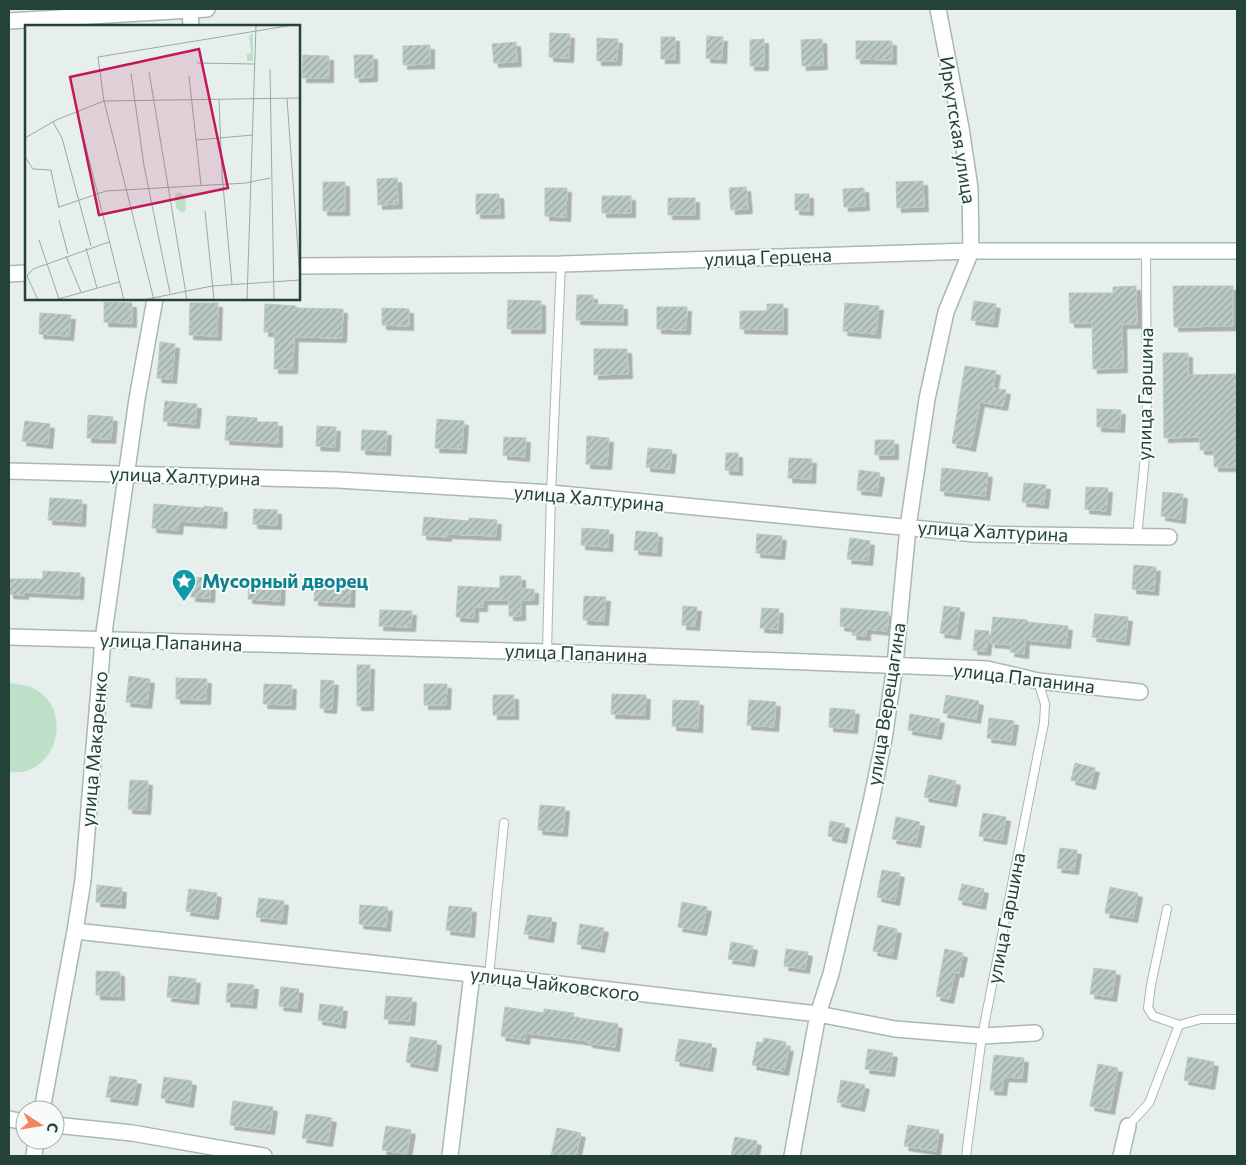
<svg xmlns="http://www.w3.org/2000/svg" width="1246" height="1165" font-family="Commissioner,sans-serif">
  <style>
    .park { fill: #bfe0c8 }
    .building { fill: url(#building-hatch); stroke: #b8c9c2; filter: url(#shadow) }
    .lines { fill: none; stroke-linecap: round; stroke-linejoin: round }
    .lane-casing { stroke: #a8b8b2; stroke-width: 10 }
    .street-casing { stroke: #a8b8b2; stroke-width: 18 }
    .lane { stroke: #fff; stroke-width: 8 }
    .street { stroke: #fff; stroke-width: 15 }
    .labels { text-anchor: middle; stroke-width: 4; stroke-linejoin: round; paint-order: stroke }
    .street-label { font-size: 19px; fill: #24423a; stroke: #f7fbf9 }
    .culture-label { font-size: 19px; font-weight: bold; fill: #0d838f; stroke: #f7fbf9; text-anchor: start }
    .inset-road { fill: none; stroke: #98aaa4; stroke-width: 1 }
    .view { fill: #c2185b; fill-opacity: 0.15; stroke: #c2185b; stroke-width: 2.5 }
    .inset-edge { fill: none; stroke: #24423a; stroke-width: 2.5 }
  </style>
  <defs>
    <pattern id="building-hatch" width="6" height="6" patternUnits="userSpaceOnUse" patternTransform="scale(1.25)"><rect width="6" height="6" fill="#bbcac4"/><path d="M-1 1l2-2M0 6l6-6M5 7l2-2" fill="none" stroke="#98a6a0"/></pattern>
    <filter id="shadow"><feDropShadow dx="4.5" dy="4.5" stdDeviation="0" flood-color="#0004"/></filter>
  </defs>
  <rect width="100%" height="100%" fill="#e6efeb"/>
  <path class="park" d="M9,683C17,684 28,685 35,689C65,705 63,750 35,767C27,772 18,773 9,772Z"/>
  <path class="building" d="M550,33L570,34L569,58L549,57Z
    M707,36L723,37L722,59L706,58Z
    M661,37H675V59H661Z
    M597,38L618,39L617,61H597Z
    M764,39V66H750V40Z
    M822,39L823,65L802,66L801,40Z
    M856,41H892V60L856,59Z
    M516,42L517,62L494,63L492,44Z
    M430,45V64L403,65V46Z
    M303,55L329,56V78H302Z
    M354,55H373V77L355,78Z
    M397,178L398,204L378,205L377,179Z
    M923,181L924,207L897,208L896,182Z
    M323,182H345V211H323Z
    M746,187L748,209L731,210L729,188Z
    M545,188H567L566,217L545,216Z
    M864,188L865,206L844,207L843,189Z
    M476,194H499L500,214H476Z
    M795,194H809V211L795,210Z
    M602,196H631V213H602Z
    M668,198H695V215H668Z
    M1136,286L1137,324H1122L1123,368L1093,369L1092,323H1070L1069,293H1113V287Z
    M1173,286H1233V326L1174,327Z
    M577,295H593V304L623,305V321L576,320Z
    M508,300L541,301V329H507Z
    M974,301L996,304L993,323L971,320Z
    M104,302L132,303V323L104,322Z
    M190,303H218L217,336L189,335Z
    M845,303L879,306L876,334L843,331Z
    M265,304L296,306V308L343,309L342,338L294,337L293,369H274L275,332H264Z
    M767,304H783V330L740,329V311H767Z
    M657,307H687L686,330L657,329Z
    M382,308L409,309V326L382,325Z
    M40,313L71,315L69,336L39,334Z
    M160,342L175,344L172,379L157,378Z
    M594,349H627L628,374L594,375Z
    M1163,353H1188V375L1237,374V467H1214V450H1200V437L1164,438Z
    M965,366L996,371L993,388L1006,390L1003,406L980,402L971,447L952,443Z
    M165,401L197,404L195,424L163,421Z
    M1097,409L1121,410L1120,428L1097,427Z
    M88,415L113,417L111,439L87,438Z
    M227,416L257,418V422H278V443L225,440Z
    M437,419L464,421L462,449L435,448Z
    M25,421L50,424L48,444L22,441Z
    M317,426L336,427L335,447L316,446Z
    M362,430L387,431L386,451L361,450Z
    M587,436L609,438L607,465L586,464Z
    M504,437L526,438L525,457L503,455Z
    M875,440H894V455H875Z
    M648,448L672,450L670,469L646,467Z
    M726,453H738V471L725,470Z
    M789,458L812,459L811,479L788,478Z
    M942,468L988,473L985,496L940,491Z
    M859,470L880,473L877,492L857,490Z
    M1024,483L1046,485L1044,504L1022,502Z
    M1086,487L1108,488L1106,511L1085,509Z
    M1163,492L1183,494L1181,519L1161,516Z
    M50,498L82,500L81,522L48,520Z
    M154,504L204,508V506L223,508L222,524L179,521L178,530L152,528Z
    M254,509L277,510V525L253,524Z
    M424,517L469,521V518L497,520L496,536L447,534V537L422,535Z
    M582,528L609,530L608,547L581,545Z
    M636,531L658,533L657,552L634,550Z
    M757,534L782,536L780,555L756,553Z
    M850,538L870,541L868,561L847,559Z
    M1134,565L1156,567L1154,591L1132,589Z
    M43,571L80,573L79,595L24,592V595L9,594V579H43Z
    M500,576H521V589H534V600H521V616H509V600H483V607H474V618L456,617L458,586L500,588Z
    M192,577L211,578L210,598L191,597Z
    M249,580L281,582L280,601L248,599Z
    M315,581L351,583L350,603L314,601Z
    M584,596L606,597L604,621L583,620Z
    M683,606L697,607L695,626L682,625Z
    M944,606L960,608L956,635L940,633Z
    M762,608L779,609L778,629L760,628Z
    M841,608L889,612L887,631L866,629V636L852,635L853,628L840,626Z
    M380,610L412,611L411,627L379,626Z
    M1095,614L1128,617L1125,641L1092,637Z
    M993,617L1027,620V622L1068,626L1066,644L1025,640L1024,654L1010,652L1011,645L990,643Z
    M975,630L989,631L986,651L973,650Z
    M357,665H370L369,706H357Z
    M129,676L150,679L147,704L126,702Z
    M176,678L207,679L206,700L176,699Z
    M321,680L334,681L332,709L320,708Z
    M264,684L292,685L291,705L263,704Z
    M424,684H447L446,705H424Z
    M612,694L646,695L645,715L611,714Z
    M493,695H514V715H493Z
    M946,695L979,701L976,719L943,713Z
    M673,700L699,701L698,728L672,726Z
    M749,700L776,702L774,727L747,725Z
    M830,708L855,710L853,729L829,727Z
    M910,714L940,719L937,735L908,730Z
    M989,718L1014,721L1011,741L987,738Z
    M1075,763L1095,768L1091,785L1071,780Z
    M929,775L956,781L952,802L924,797Z
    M130,780L148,781L146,810L128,809Z
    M540,805L565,807L563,832L538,830Z
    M983,813L1006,817L1002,840L979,836Z
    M896,817L920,822L916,843L892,839Z
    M830,821L845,824L842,839L828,836Z
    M1060,848L1077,850L1074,870L1057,868Z
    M882,870L900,873L895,901L877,897Z
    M962,884L984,889L981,905L958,900Z
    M97,885L122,888L121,904L96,902Z
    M1110,887L1138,893L1133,918L1105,913Z
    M189,889L217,893L214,915L186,911Z
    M259,898L284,901L282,920L256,917Z
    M682,902L707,907L702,931L678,927Z
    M360,905L388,907L386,927L359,924Z
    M449,906L472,908L470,933L446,930Z
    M528,915L552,918L549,938L524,934Z
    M580,924L604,928L600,948L577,944Z
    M878,925L897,929L892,955L873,951Z
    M731,942L753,946L750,962L728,959Z
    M786,949L808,952L805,969L784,966Z
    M945,949L963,953L959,973L955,972L949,999L936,996Z
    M1094,968L1116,971L1112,997L1090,994Z
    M96,971L120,972V996L96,995Z
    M169,976L196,979L194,1000L167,997Z
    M228,983L254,985L252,1004L226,1002Z
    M281,987L299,989L297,1008L279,1006Z
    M386,996L412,998L410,1021L384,1019Z
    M320,1004L343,1007L341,1024L318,1020Z
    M505,1007L544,1013V1009L574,1013L573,1017L618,1024L615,1047L588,1043V1041L526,1033L525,1040L501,1036Z
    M410,1037L437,1041L433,1067L406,1062Z
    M764,1038L786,1042L785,1047H789L784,1071L752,1065L757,1042L763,1043Z
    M679,1039L712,1044L708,1067L675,1061Z
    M868,1049L893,1053L890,1072L865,1069Z
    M994,1055L1024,1058L1022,1078L1004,1077L1002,1091L990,1090Z
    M1188,1057L1214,1062L1210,1085L1184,1080Z
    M1098,1064L1118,1068L1110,1110L1090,1106Z
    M110,1076L137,1080L133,1101L106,1097Z
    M164,1077L192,1081L189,1103L161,1098Z
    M841,1080L865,1085L860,1107L837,1102Z
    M233,1101L273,1107L270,1130L230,1125Z
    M306,1114L332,1118L328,1142L302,1138Z
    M908,1125L939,1130L936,1151L904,1146Z
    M386,1126L411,1130L407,1154L382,1150Z
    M557,1128L581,1133L576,1156H551Z
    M735,1137L757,1141L754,1156H731Z"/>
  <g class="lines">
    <defs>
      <path id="lane" d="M1137,537L1147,437L1146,251
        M547,652L551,493L561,264
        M1167,909L1151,985L1148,1008L1153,1016L1179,1025
        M489,976L504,823
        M1128,1126L1149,1103L1179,1025L1201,1019H1237
        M966,1156L982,1036L1044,723L1045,704L1038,681"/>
      <path id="street" d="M190,9L191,26
        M9,21L207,9
        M299,266L561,264L971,251H1237
        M9,274L26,273
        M9,471L338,480L551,493L975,534L1169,537
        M9,637L547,652L987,669L1038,681L1140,692
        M75,931L472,974L818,1014L895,1029L982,1036L1035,1033
        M42,1110L75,931L83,880L103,640L137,399L155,299
        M9,1119L25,1122
        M55,1125L132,1133L264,1156
        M34,1156L36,1140
        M450,1156L472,974
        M792,1156L818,1014L831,974L871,802L884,739L895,665L908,527L927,399L946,312L971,251L970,188L961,128L938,9
        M1121,1156L1128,1126"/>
    </defs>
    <use href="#lane" class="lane-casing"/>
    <use href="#street" class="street-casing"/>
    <use href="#lane" class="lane"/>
    <use href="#street" class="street"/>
  </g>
  <defs>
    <symbol id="sight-pin" viewBox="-11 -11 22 30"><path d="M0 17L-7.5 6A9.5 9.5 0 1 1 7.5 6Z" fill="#0f9aa8" stroke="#f7fbf9"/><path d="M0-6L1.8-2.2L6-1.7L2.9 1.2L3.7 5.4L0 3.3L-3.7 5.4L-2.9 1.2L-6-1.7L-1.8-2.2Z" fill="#fff"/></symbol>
  </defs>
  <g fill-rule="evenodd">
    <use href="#sight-pin" x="170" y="567" width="28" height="38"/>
  </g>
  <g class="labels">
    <g class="street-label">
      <text transform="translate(958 130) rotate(81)" y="7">Иркутская улица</text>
      <text transform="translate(768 257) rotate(-2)" y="7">улица Герцена</text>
      <text transform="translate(1145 394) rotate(-89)" y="7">улица Гаршина</text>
      <text transform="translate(185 476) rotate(2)" y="7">улица Халтурина</text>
      <text transform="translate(589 498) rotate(5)" y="7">улица Халтурина</text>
      <text transform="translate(993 531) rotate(3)" y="7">улица Халтурина</text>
      <text transform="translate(171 642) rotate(2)" y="7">улица Папанина</text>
      <text transform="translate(576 653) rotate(2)" y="7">улица Папанина</text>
      <text transform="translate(1024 678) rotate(7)" y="7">улица Папанина</text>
      <text transform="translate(886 704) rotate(-81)" y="7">улица Верещагина</text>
      <text transform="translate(94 749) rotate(-85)" y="7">улица Макаренко</text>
      <text transform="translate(1006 918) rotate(-79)" y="7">улица Гаршина</text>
      <text transform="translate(555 984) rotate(7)" y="7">улица Чайковского</text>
    </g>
    <g class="culture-label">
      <text x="202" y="588">Мусорный дворец</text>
    </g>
  </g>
  <g transform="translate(25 25)">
    <rect width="275" height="275" fill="#e6efeb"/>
    <path d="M228,8V36H222V29L226,28L224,11Z" fill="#bfe0c8"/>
    <path d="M154,167L160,171L161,185L157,188L151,183L150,170Z" fill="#bfe0c8"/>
    <path class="inset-road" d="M172,38L229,39M245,44L249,275M124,47L162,275M106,48L119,141L145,268M164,51L176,160M262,74L275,253M194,75L197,149L207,259M52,86L99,275M28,97L37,113L66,221M0,113L31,95L79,76L275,73M171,115L228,110M0,132L8,144L26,145L34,183M34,182L81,166L221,158L245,153M180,186L189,275M34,195L43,229M14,215L34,274M61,223L72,263M41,231L56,267M13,275L2,251L8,244L84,217M30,275L94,257M118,275L187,261L275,255M129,275L79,76L73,32L268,0M222,275L231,0"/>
    <path class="view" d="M174,24L203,163L74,190L45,52Z"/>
    <rect width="275" height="275" class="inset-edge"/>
  </g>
  <rect width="1246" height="1165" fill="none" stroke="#24423a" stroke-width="20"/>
  <g transform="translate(40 1125) rotate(102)"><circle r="24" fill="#f7fbf9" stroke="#a3b1ad"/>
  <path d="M0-4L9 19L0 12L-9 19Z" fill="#f4845f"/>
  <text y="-8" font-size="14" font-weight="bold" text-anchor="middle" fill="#24423a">С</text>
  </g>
</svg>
